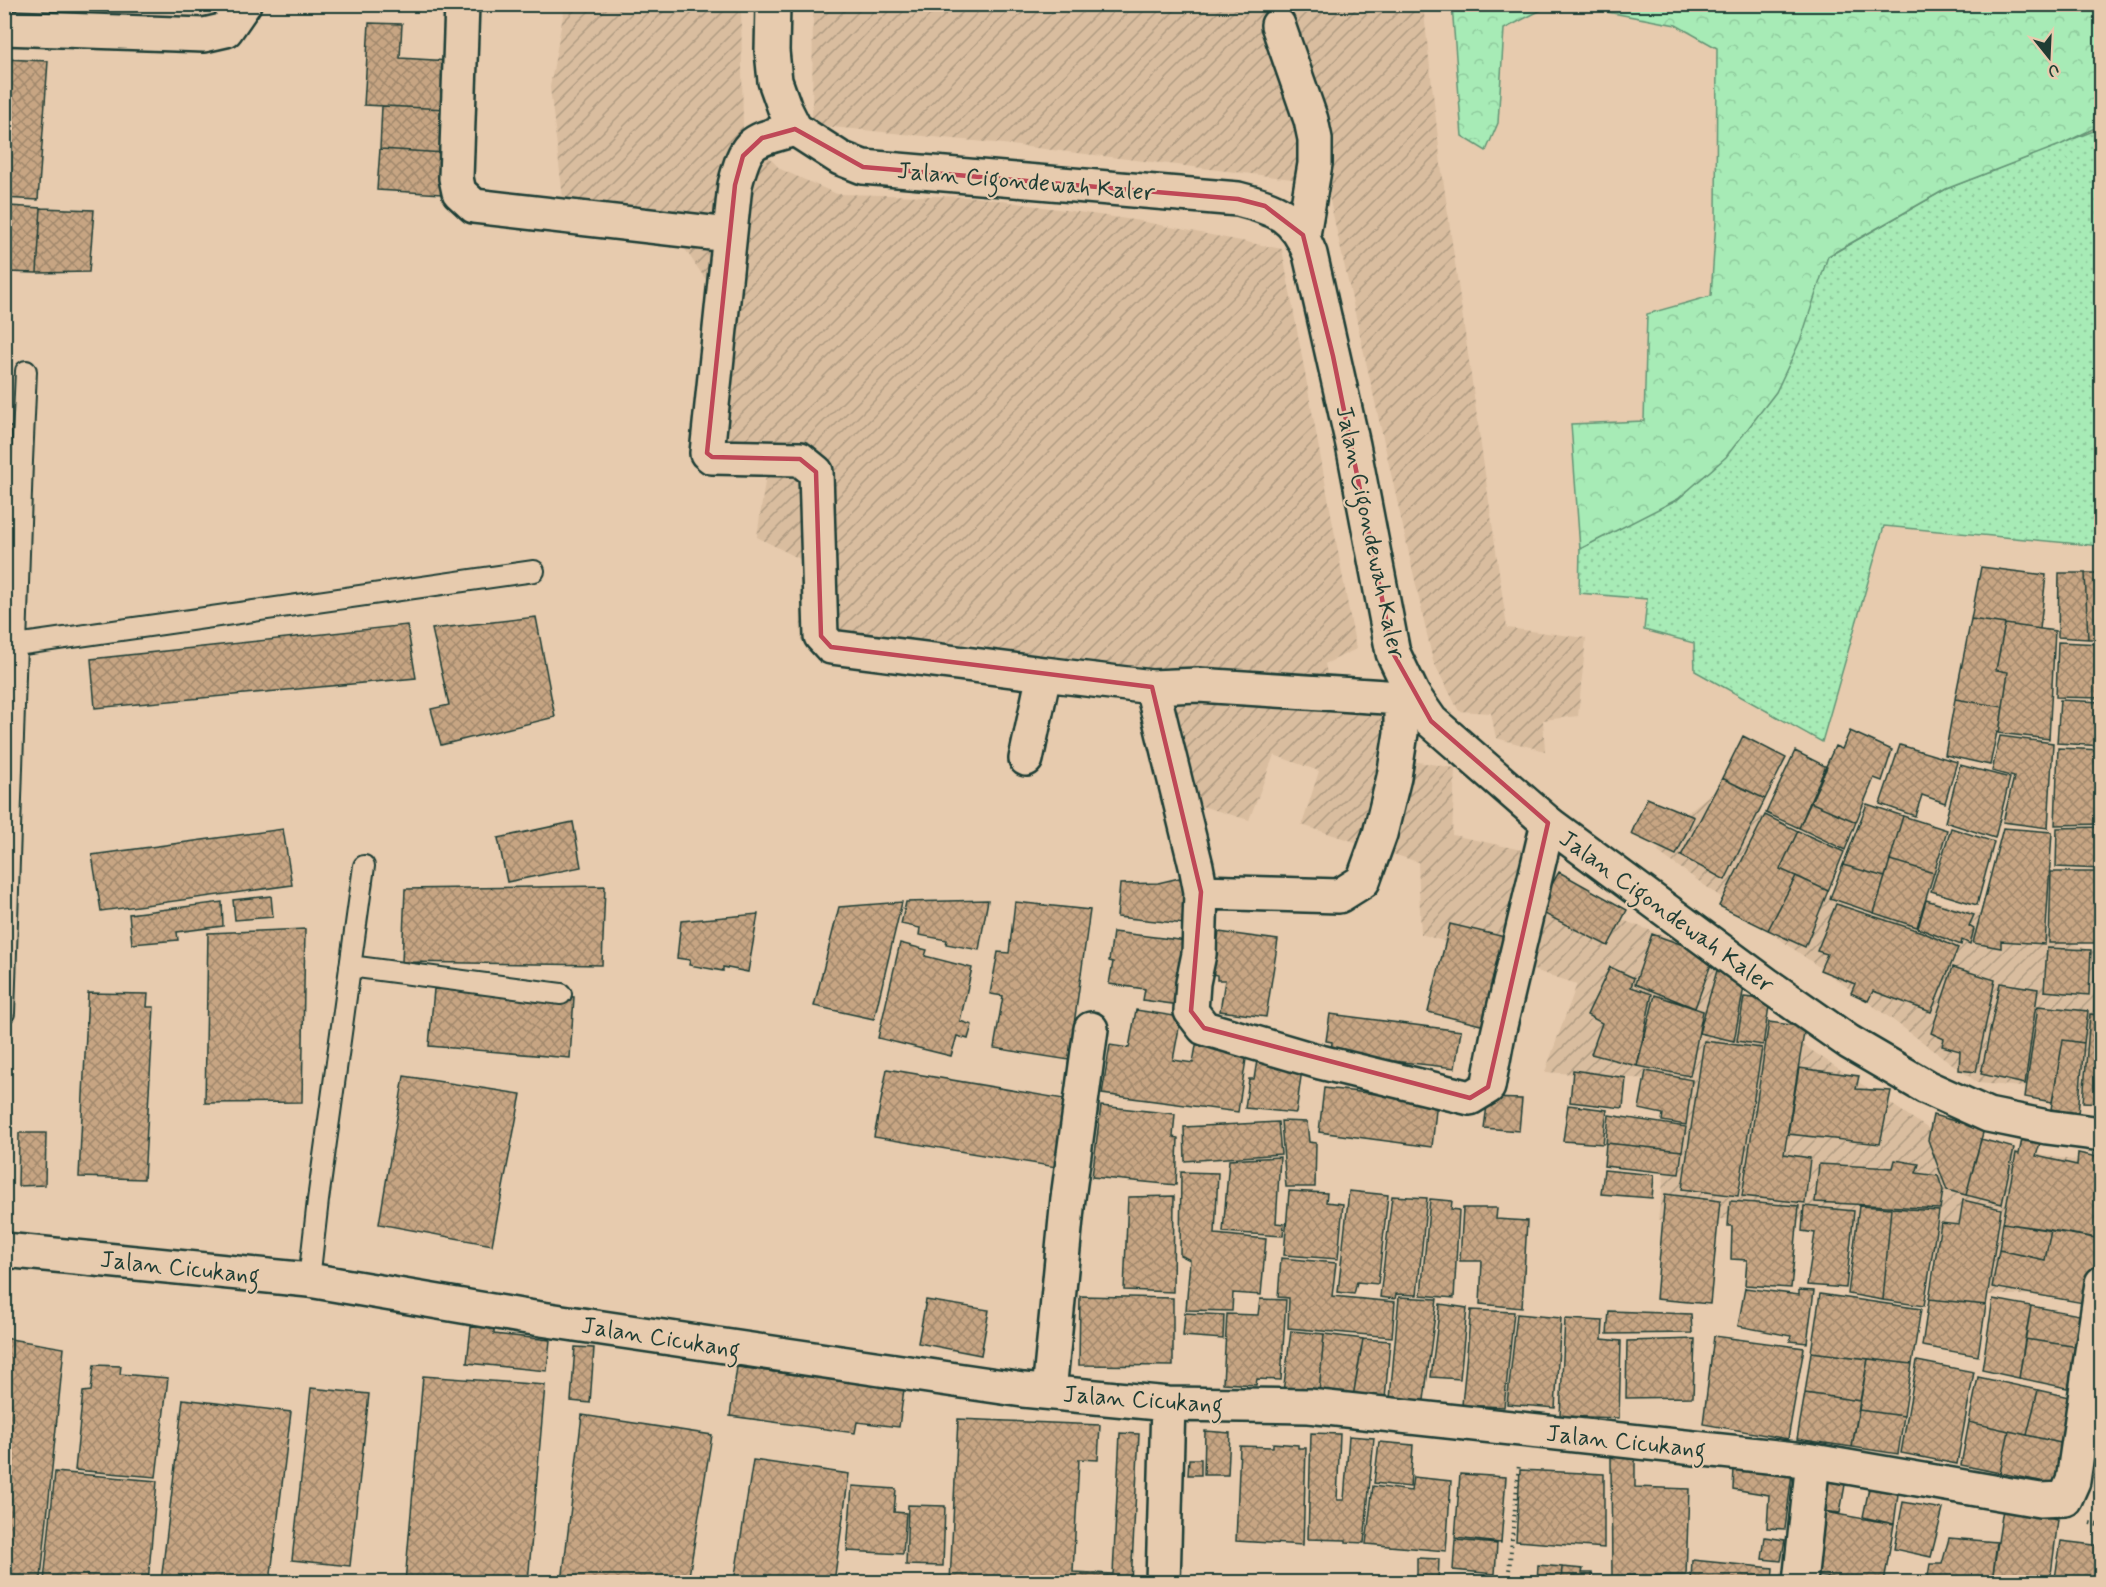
<svg xmlns="http://www.w3.org/2000/svg" width="2106" height="1587" font-family="Mynerve,sans-serif">
  <style>
    .industrial { fill: url(#industrial-furrows) }
    .grass { fill: url(#grass-dots); stroke: #639475; stroke-width: 1.5 }
    .forest { fill: url(#forest-crowns); stroke: #639475; stroke-width: 1.5 }
    .building { fill: url(#building-cross-hatch); stroke: #1f3d34; stroke-width: 1.5 }
    .lines { fill: none; stroke-linecap: round; stroke-linejoin: round }
    .lane-casing { stroke: #1f3d34; stroke-width: 24 }
    .street-casing { stroke: #1f3d34; stroke-width: 38 }
    .secondary-casing { stroke: #1f3d34; stroke-width: 38 }
    .path { stroke: #1f3d34; stroke-width: 4; stroke-dasharray: 1.5 4.5; stroke-linecap: butt }
    .lane { stroke: #e7cbae; stroke-width: 20 }
    .street { stroke: #e7cbae; stroke-width: 33 }
    .secondary { stroke: #e7cbae; stroke-width: 33 }
    .marked { fill: none; stroke: #bf4857; stroke-width: 4.5; stroke-linejoin: round }
    .labels { text-anchor: middle; stroke-width: 4.5; stroke-linejoin: round; paint-order: stroke }
    .street-label { font-size: 24px; fill: #1f3d34; stroke: #e7cbae }
  </style>
  <defs>
    <pattern id="industrial-furrows" width="10" height="10" patternUnits="userSpaceOnUse" patternTransform="scale(1.5)"><rect width="10" height="10" fill="#d9bd9f"/><path d="M-1 1l2-2M0 10L10 0M9 11l2-2" fill="none" stroke="#af9b82"/></pattern>
    <pattern id="grass-dots" width="8" height="8" patternUnits="userSpaceOnUse" patternTransform="scale(1.5)"><rect width="8" height="8" fill="#a7ebb6"/><path d="M2 2h.1M6 6h.1" fill="none" stroke="#8fca9d" stroke-width="1.8" stroke-linecap="round"/></pattern>
    <pattern id="forest-crowns" width="20" height="18" patternUnits="userSpaceOnUse" patternTransform="scale(1.5)"><rect width="20" height="18" fill="#a7ebb6"/><path d="M2 6a3 3 0 1 1 6 0M12 15a3 3 0 1 1 6 0" fill="none" stroke="#8fca9d"/></pattern>
    <pattern id="building-cross-hatch" width="8" height="8" patternUnits="userSpaceOnUse" patternTransform="scale(1.5)"><rect width="8" height="8" fill="#c7a583"/><path d="M0 0l8 8M0 8l8-8" fill="none" stroke="#a1886c"/></pattern>
  </defs>
  <rect width="100%" height="100%" fill="#e7cbae"/>
  <filter id="ink" filterUnits="userSpaceOnUse"><feTurbulence type="fractalNoise" baseFrequency=".0167" numOctaves="2"/><feDisplacementMap in="SourceGraphic" scale="12" xChannelSelector="R" yChannelSelector="G"/><feConvolveMatrix kernelMatrix="1 2 1 2 8 2 1 2 1" color-interpolation-filters="sRGB"/></filter>
  <g filter="url(#ink)">
    <path class="industrial" d="M565,5H741L743,130L780,169L837,194L975,197L1140,221L1282,249L1356,649L1325,664L1330,688L1385,710L1388,757L1455,768L1452,835L1531,852L1533,882L1630,923L1696,947L1766,1020L1945,1140L2085,1162L2066,1295H1968L1974,1273L1799,1218L1658,1220L1677,1081L1545,1072L1577,984L1421,934L1418,862L1302,825L1319,771L1274,755L1249,820L1164,795L1135,696L1060,672L977,644L801,641L800,559L757,537L768,461L716,456L719,299L678,239L565,215L550,87Z
      M813,5H1423L1441,165L1507,628L1586,638L1578,716L1543,720L1545,751L1496,738L1491,713L1459,711L1433,661L1326,183L995,143L812,125Z
      M1712,793L1783,827L1810,889L1873,918L1909,893L2027,928L2101,954V1094L1978,1083L1886,1015L1658,852L1669,827Z"/>
    <path class="grass" d="M2101,128V546L1884,526L1822,742L1695,671L1694,643L1644,630L1647,599L1579,593L1580,549L1620,528L1820,261L1946,189Z"/>
    <path class="forest" d="M1452,5H1551L1504,29L1498,123L1486,151L1462,136Z
      M1570,5H2102L2101,125L2060,145L1946,189L1828,256L1801,339L1776,392L1726,457L1678,499L1580,549L1571,424L1644,421L1647,314L1711,296L1716,221L1717,48L1676,25Z"/>
    <path class="building" d="M369,23L402,24L400,58L450,61L447,109L364,105Z
      M4,59L48,61L38,200L4,198Z
      M382,106L447,109L445,153L380,149Z
      M380,149L445,153L442,194L377,190Z
      M4,206H9L7,272H4Z
      M9,206L41,208L37,273L7,272Z
      M41,208L94,210L89,272L37,273Z
      M4,427H13L4,610Z
      M1981,567L2046,575L2040,629L1971,619Z
      M2059,573H2085L2088,639L2058,637Z
      M2085,573H2102V639H2088Z
      M536,617L555,717L441,745L431,709L449,705L432,629Z
      M1971,619L2005,624L1996,670L2008,672L2003,707L1955,699Z
      M2005,624L2055,631L2049,739L1999,733L2008,672L1996,670Z
      M407,625L416,678L95,708L91,659Z
      M2058,642L2102,644V698L2056,697Z
      M1955,699L2003,707L1999,733L1997,732L1990,765L1945,755Z
      M2060,700L2102,702V746L2057,743Z
      M1850,731L1892,750L1882,781L1874,778L1856,822L1810,802L1835,746L1842,749Z
      M1743,736L1786,758L1765,799L1722,778Z
      M2000,736L2053,743L2048,828L2003,822L2014,777L1992,771Z
      M1900,745L1957,762L1945,803L1922,795L1915,816L1880,804Z
      M2058,748L2102,750V824L2055,825Z
      M1795,751L1827,767L1799,828L1766,813Z
      M1960,765L2010,778L1995,838L1945,822Z
      M1722,778L1765,799L1725,880L1681,856Z
      M1647,798L1694,817L1676,855L1631,834Z
      M1810,802L1856,822L1845,850L1799,828Z
      M1867,804L1903,816L1885,877L1843,865Z
      M1765,815L1798,831L1780,869L1796,876L1768,930L1719,906Z
      M1903,816L1947,830L1934,873L1890,860Z
      M573,822L581,867L507,882L498,838Z
      M2102,827V869L2056,867L2057,828Z
      M1951,828L1994,842L1977,905L1931,891Z
      M2003,828L2052,832L2045,944L2001,941V948L1973,943Z
      M283,829L292,885L101,911L92,855Z
      M1798,831L1844,852L1828,891L1780,869Z
      M1890,860L1934,873L1917,927L1874,913Z
      M1843,865L1885,877L1874,913L1830,898Z
      M1559,872L1627,910L1608,946L1537,910Z
      M2051,872H2100L2098,943H2049Z
      M1188,876L1185,924L1117,917L1120,884L1158,883Z
      M1796,876L1828,891L1805,947L1768,930Z
      M605,886L602,965L402,962L405,889Z
      M271,896L273,917L235,920L233,900Z
      M988,900L979,950L946,944L947,940L919,935L920,928L901,924L906,902Z
      M1926,900L1974,915L1969,926L1974,929L1970,944L1962,940L1961,945L1918,928Z
      M222,902L223,926L177,932L178,940L132,944L129,914Z
      M902,902L874,1019L814,1006L839,907Z
      M1015,902L1090,910L1069,1060L994,1048L1003,996L990,994L998,952L1009,953Z
      M1836,904L1922,932L1958,948L1931,1012L1873,991L1868,1001L1851,993L1855,984L1820,970L1827,954L1817,951Z
      M758,914L748,972L723,967V971L689,965L690,960L677,958L681,921Z
      M1450,924L1509,938L1485,1026L1428,1012Z
      M305,929L302,1102L205,1103L208,933Z
      M1113,932L1187,941L1179,1005L1143,1000L1145,989L1109,984L1113,962L1109,961Z
      M1219,932L1278,940L1266,1017L1220,1011L1225,980H1217V975L1212,974Z
      M1652,934L1714,956L1695,1008L1635,984Z
      M900,943L927,950L925,956L972,968L960,1021L972,1025L968,1039L957,1036L951,1056L878,1038Z
      M2047,948L2091,950L2089,995L2044,991Z
      M2096,950L2102,951V1012L2094,1011Z
      M1610,967L1634,978L1631,987L1652,994L1637,1066L1591,1054L1602,1023L1587,1015Z
      M1718,967L1746,976L1734,1041L1699,1033Z
      M1953,967L1995,980L1976,1072L1959,1070L1960,1051L1942,1046L1944,1039L1931,1033Z
      M2000,983L2038,989L2025,1084L1981,1074Z
      M434,989L574,997L570,1058L429,1046Z
      M88,993L148,994L147,1007H154L144,1179L79,1177Z
      M1655,995L1703,1011L1690,1076L1637,1066Z
      M1744,997L1770,1000L1763,1045L1737,1041Z
      M2038,1006L2088,1011L2084,1043L2063,1040L2052,1102L2025,1097Z
      M1136,1010L1181,1017L1173,1060L1193,1063L1197,1040L1248,1046L1238,1112L1102,1094L1110,1045L1129,1048Z
      M1330,1014L1461,1031L1455,1068L1331,1054L1332,1042L1326,1041Z
      M2090,1014L2102,1015V1103L2083,1102Z
      M1769,1022L1805,1027L1784,1154L1810,1158L1805,1203L1742,1196Z
      M2063,1040L2084,1043L2078,1114L2051,1109Z
      M1704,1041L1762,1048L1738,1196L1682,1189Z
      M1258,1054L1302,1069L1296,1113L1245,1108L1249,1079H1254Z
      M1799,1068L1859,1076L1856,1089L1891,1091L1880,1144L1788,1134Z
      M887,1069L1070,1100L1056,1167L874,1137Z
      M1573,1070L1626,1078L1623,1108L1570,1102Z
      M1646,1071L1692,1080L1686,1125L1662,1121L1663,1114L1639,1109Z
      M404,1076L521,1094L492,1245L379,1224Z
      M1324,1088L1437,1101L1432,1147L1319,1132Z
      M1488,1098L1522,1099L1519,1131L1484,1128Z
      M1568,1105L1607,1110L1603,1144L1563,1141Z
      M1101,1106L1175,1114L1173,1137L1178,1138L1176,1185L1092,1177Z
      M1609,1115L1686,1127L1682,1151L1606,1143Z
      M1933,1115L1984,1129L1966,1195L1947,1190L1928,1140Z
      M1281,1121L1307,1122L1309,1142L1316,1143L1315,1187H1286Z
      M1278,1122L1281,1154L1185,1161L1184,1127Z
      M19,1133H46L45,1185L18,1186Z
      M1981,1139L2014,1148L2002,1204L1966,1195Z
      M2022,1139L2040,1143L2036,1156L2077,1165L2078,1153L2102,1158V1239L2003,1223L2016,1153L2019,1154Z
      M1606,1143L1682,1151L1679,1174L1604,1166Z
      M1280,1157L1276,1223L1284,1224L1283,1236L1223,1232L1229,1160Z
      M1895,1160L1919,1164L1916,1173L1938,1176L1943,1190L1940,1209L1815,1202L1819,1164L1893,1168Z
      M1604,1170L1654,1175L1652,1198L1601,1194Z
      M1181,1172L1218,1173L1215,1234L1266,1239L1261,1295L1233,1293L1232,1311L1186,1310L1190,1260L1180,1255Z
      M1289,1191L1327,1193L1326,1202L1343,1204L1338,1259L1284,1255Z
      M1349,1191L1388,1195L1378,1284L1357,1282L1354,1294L1338,1292Z
      M1665,1194L1720,1201L1710,1304L1656,1299Z
      M1174,1196L1173,1292L1124,1290L1128,1197Z
      M1392,1196L1427,1198L1417,1295L1396,1294L1395,1299L1380,1297Z
      M1430,1199L1452,1201L1451,1209L1459,1210L1454,1298L1421,1295Z
      M1963,1200L2001,1209L1986,1305L1929,1299L1941,1223L1959,1225Z
      M1730,1201L1799,1206L1791,1288L1745,1285L1747,1260L1731,1259L1732,1226H1728Z
      M1804,1206L1854,1211L1846,1288L1807,1285L1815,1233L1802,1231Z
      M1859,1206L1891,1208L1883,1300L1848,1294Z
      M1463,1208H1497L1496,1219L1527,1221L1522,1308L1480,1304L1482,1261H1460Z
      M1891,1208L1939,1211L1924,1306L1883,1300Z
      M2003,1223L2051,1230L2045,1260L1999,1250Z
      M2051,1230L2102,1239V1267L2095,1305L1992,1287L1999,1250L2045,1260Z
      M1281,1258L1336,1263L1332,1296L1395,1302L1392,1337L1288,1328L1289,1298L1278,1297Z
      M1745,1288L1799,1295V1290L1814,1291L1807,1343L1790,1341L1791,1336L1738,1326Z
      M1820,1294L1921,1309L1912,1364L1811,1352Z
      M1080,1296L1173,1298V1366L1079,1365Z
      M1399,1297L1437,1299L1424,1400L1390,1399Z
      M1260,1299L1286,1300L1281,1380L1257,1379L1256,1385L1223,1383L1227,1314L1258,1315Z
      M1929,1299L1986,1305L1978,1356L1922,1346Z
      M1993,1299L2031,1306L2019,1378L1982,1370Z
      M926,1300L989,1310L981,1355L918,1343Z
      M1440,1304L1467,1308L1460,1379L1431,1377Z
      M2031,1306L2090,1317L2085,1348L2025,1339Z
      M1471,1310L1514,1312L1504,1407L1462,1405Z
      M1609,1311L1691,1314L1692,1333L1607,1334Z
      M1185,1313L1224,1315L1223,1339L1183,1336Z
      M1517,1314L1561,1318L1555,1408L1507,1404Z
      M1565,1319L1603,1321L1602,1339L1621,1341L1619,1418L1560,1416Z
      M471,1327L494,1328V1334L550,1340L547,1371L467,1363Z
      M1291,1331L1324,1334L1319,1394L1283,1392Z
      M1324,1334L1363,1339L1353,1397L1319,1394Z
      M1714,1336L1804,1348L1788,1439L1703,1424Z
      M4,1338L64,1348L41,1578H4Z
      M1363,1339L1390,1341L1385,1399L1353,1397Z
      M1695,1339L1693,1397L1626,1398L1627,1341Z
      M2025,1339L2085,1348L2077,1390L2019,1378Z
      M575,1347L594,1348L590,1403L571,1401Z
      M1811,1352L1868,1359L1860,1401L1805,1393Z
      M1868,1359L1912,1364L1904,1416L1859,1410Z
      M1917,1361L1974,1372L1957,1464L1901,1453Z
      M94,1365L121,1366L120,1374L168,1378L156,1477L75,1470L83,1392L91,1391Z
      M737,1367L904,1389L899,1427L857,1422L855,1433L730,1416Z
      M423,1376L545,1385L528,1582H405Z
      M1978,1377L2038,1390L2027,1435L1969,1422Z
      M311,1388L369,1394L350,1566L292,1560Z
      M2038,1390L2082,1400L2073,1446L2027,1435Z
      M1805,1393L1860,1401L1852,1447L1797,1439Z
      M183,1399L291,1412L270,1582H161Z
      M1859,1410L1904,1416L1898,1454L1852,1447Z
      M582,1415L712,1435L688,1582H562Z
      M958,1419L1100,1425L1098,1460L1079,1459L1073,1572L1113,1574L1120,1433L1139,1434L1131,1582H950Z
      M1969,1422L2009,1431L2000,1473L1961,1465Z
      M1205,1431L1230,1433L1228,1475H1204Z
      M2009,1431L2073,1446L2065,1486L2000,1473Z
      M1311,1433L1340,1434L1337,1500H1344L1349,1436L1374,1438L1364,1543L1346,1542V1540L1308,1539Z
      M1379,1442L1413,1445L1410,1487L1374,1483Z
      M1273,1443L1298,1445V1448H1306L1303,1545L1236,1541L1240,1446L1273,1447Z
      M1611,1457L1635,1458V1487L1689,1489L1686,1575L1612,1576Z
      M1189,1459H1201V1475H1188Z
      M753,1460L849,1474L834,1582H734Z
      M1734,1468L1792,1473L1785,1529L1767,1528L1769,1495L1733,1489Z
      M1520,1470L1604,1474V1548L1516,1541Z
      M55,1472L157,1481L148,1582H38V1581H44Z
      M1816,1473L1846,1479L1840,1513L1813,1510Z
      M1460,1474L1506,1477L1501,1543L1455,1538Z
      M1413,1477L1451,1481L1446,1551L1366,1544L1373,1486L1411,1491Z
      M852,1486L896,1489L894,1512L906,1513L903,1554L847,1551Z
      M1869,1488L1898,1494L1894,1524L1863,1517Z
      M1903,1502L1943,1509L1931,1557L1894,1549Z
      M908,1505L945,1506L943,1566L906,1565Z
      M2003,1509L2058,1519L2050,1582L1992,1581Z
      M1813,1510L1894,1524L1884,1582H1868L1809,1575Z
      M1765,1537L1785,1540L1781,1561L1762,1559Z
      M1949,1538L1997,1542L1992,1582H1927L1930,1564H1942Z
      M1455,1540L1497,1544L1495,1574L1453,1570Z
      M2061,1541L2102,1546L2100,1582L2055,1578Z
      M1417,1558L1439,1559L1438,1582H1417Z
      M1692,1560L1773,1568L1772,1582H1691Z
      M1538,1565L1562,1567L1561,1582H1537Z
      M1562,1567L1583,1569L1582,1573H1592V1582H1561Z
      M845,1579L922,1582H845Z"/>
    <g class="lines">
      <defs>
        <path id="lane" d="M16,645L534,571
          M350,966L561,994
          M4,1013L22,461L26,371
          M309,1280L318,1200L364,866"/>
        <path id="street" d="M462,4L456,178L459,192L474,206L729,235
          M1278,25L1311,120L1315,139V164L1303,235
          M4,28L204,35L226,30L244,4
          M795,129C750,142 747,139 735,185L707,453L712,457L800,459L816,472L821,636L831,647L1044,674
          M1401,698V733L1394,777L1380,834L1363,881L1339,896L1201,892L1196,866L1152,687L1198,685L1401,698L1413,695
          M1026,759L1044,674L1152,687
          M1201,892L1199,954L1193,983L1191,1011L1204,1028L1320,1062L1470,1098L1488,1087L1498,1034L1548,823
          M4,1250L309,1280L521,1316L1023,1390L1168,1404L1309,1406L1383,1414L1813,1461L2040,1500L2065,1499L2073,1481L2102,1283
          M1049,1392L1068,1198L1091,1029
          M1163,1582L1168,1404
          M1800,1582L1813,1461"/>
        <path id="secondary" d="M773,4L772,51L775,81L785,109L795,129L840,158L863,167L1238,199C1276,209 1295,215 1310,254L1353,445L1393,653L1413,695L1431,721L1548,823L1766,984L1849,1042L1926,1087L1988,1115L2047,1127L2102,1134"/>
      </defs>
      <use href="#lane" class="lane-casing"/>
      <use href="#street" class="street-casing"/>
      <use href="#secondary" class="secondary-casing"/>
      <path class="path" d="M2090,1523L2102,1526
        M1508,1582L1519,1464"/>
      <use href="#lane" class="lane"/>
      <use href="#street" class="street"/>
      <use href="#secondary" class="secondary"/>
    </g>
  </g>
  <path class="marked" d="M795,129L863,167L1238,199L1265,206L1303,235L1333,356L1393,653L1431,721L1548,823L1488,1087L1470,1098L1204,1028L1191,1011L1201,892L1152,687L831,647L821,636L816,472L800,459L712,457L707,453L735,185L743,156L762,138Z"/>
  <g class="labels">
    <g class="street-label">
      <text transform="translate(1026 181) rotate(5)" y="8">Jalan Cigondewah Kaler</text>
      <text transform="translate(1371 532) rotate(78)" y="8">Jalan Cigondewah Kaler</text>
      <text transform="translate(1667 911) rotate(36)" y="8">Jalan Cigondewah Kaler</text>
      <text transform="translate(180 1267) rotate(6)" y="8">Jalan Cicukang</text>
      <text transform="translate(661 1337) rotate(9)" y="8">Jalan Cicukang</text>
      <text transform="translate(1143 1399) rotate(4)" y="8">Jalan Cicukang</text>
      <text transform="translate(1626 1441) rotate(6)" y="8">Jalan Cicukang</text>
    </g>
  </g>
  <rect width="2106" height="1587" fill="none" stroke="#e7cbae" stroke-width="24"/>
  <rect x="12" y="12" width="2082" height="1563" fill="none" stroke="#1f3d34" stroke-width="2" filter="url(#ink)"/>
  <g transform="translate(2049 57) rotate(162)" stroke="#e7cbae" stroke-width="4.5" paint-order="stroke">
  <path d="M0-4.5L10 22L0 15L-10 22Z" fill="#1f3d34"/>
  <text y="-9" font-size="16" font-weight="bold" text-anchor="middle" fill="#1f3d34">U</text>
  </g>
</svg>
